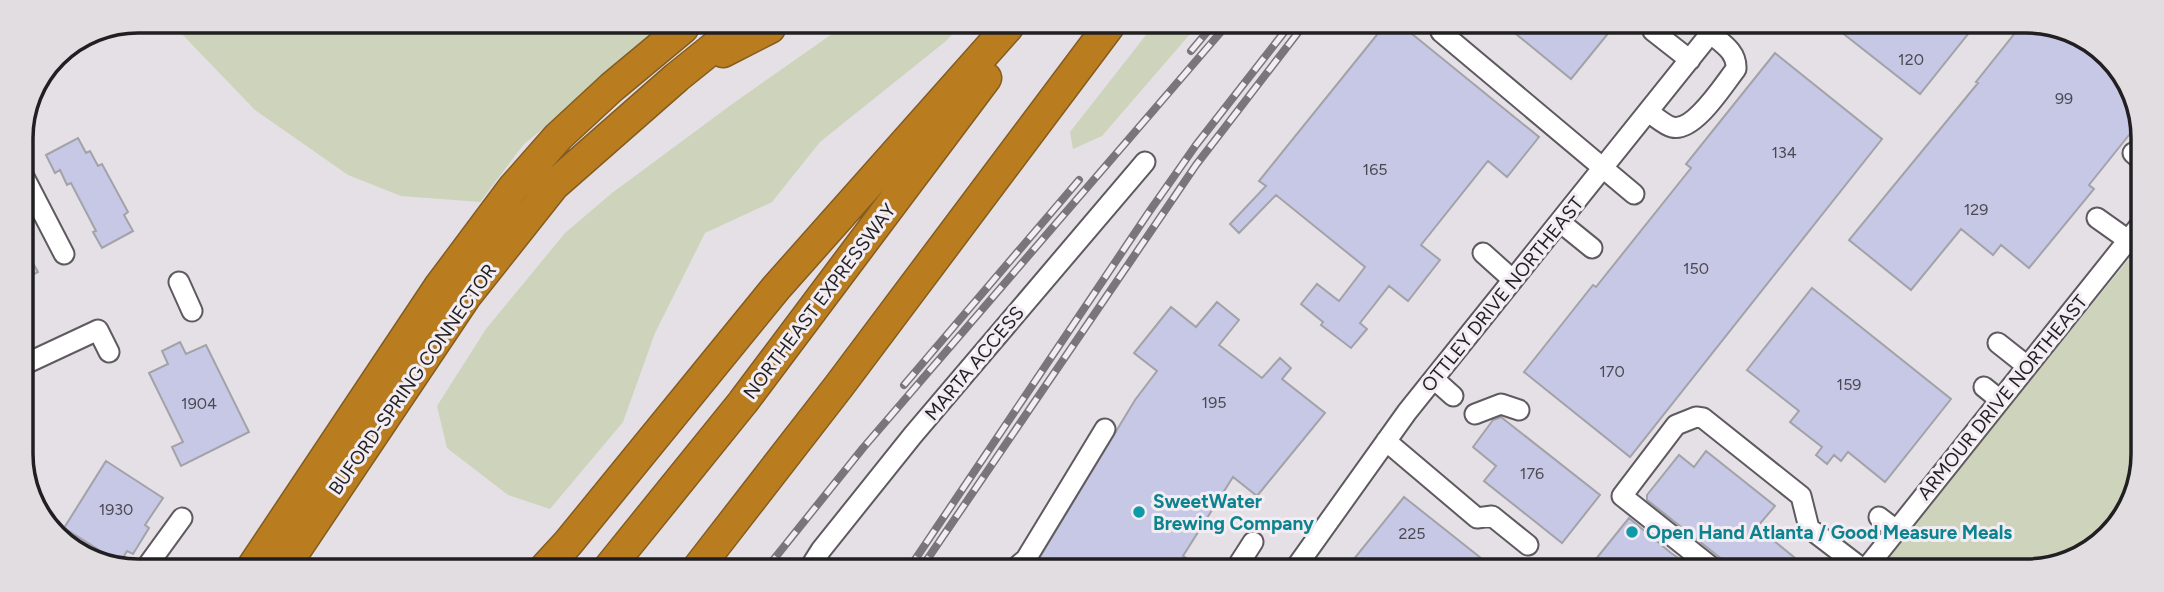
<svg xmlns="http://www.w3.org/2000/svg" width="2164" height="592" font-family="Figtree,sans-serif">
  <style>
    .green { fill: #cdd4bb }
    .building { fill: #c7c7e6; stroke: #a2a2a9; stroke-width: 2 }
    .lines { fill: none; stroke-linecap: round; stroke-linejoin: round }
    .minor-casing { stroke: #5f5a5f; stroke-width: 23 }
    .highway-casing { stroke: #845c20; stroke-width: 33 }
    .minor { stroke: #fff; stroke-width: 19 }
    .highway { stroke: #b97d1f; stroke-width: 30 }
    .rail-casing { stroke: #797679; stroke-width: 8 }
    .rail { stroke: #f2edf2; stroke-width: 5; stroke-dasharray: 16; stroke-linecap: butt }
    .culture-dot { fill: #0f9aa8; stroke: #f2edf2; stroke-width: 2.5 }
    .labels { text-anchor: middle; stroke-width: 6; stroke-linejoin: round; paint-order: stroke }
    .number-label { font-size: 16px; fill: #4a4952 }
    .street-label { font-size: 19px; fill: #211f21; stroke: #f2edf2 }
    .culture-label { font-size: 19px; font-weight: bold; fill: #0d838f; stroke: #f2edf2; text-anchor: start }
    .rim { fill: none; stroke: #211f21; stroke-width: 3.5 }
  </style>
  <rect width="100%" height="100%" fill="#e5e0e5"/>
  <path class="green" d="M1153,26H1197L1102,136L1073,149L1070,132Z
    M842,27H959L946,41L820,142L772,202L705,233L655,333L623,422L550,509L508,495L447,448L437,406L486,329L565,233L612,193L735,102Z
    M667,28L524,144L480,202L401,196L348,175L255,110L178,30Z
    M2141,244V477L2103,542L2033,571H1877Z"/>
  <path class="building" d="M2023,23H2049L2109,56L2141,115V120L2089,185L2094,189L2029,268L2001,245L1993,255L1961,229L1911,290L1849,240L1978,83L1976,82Z
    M1831,24H1976L1920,94Z
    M1401,25L1539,137L1507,177L1488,161L1421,245L1440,260L1408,301L1389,286L1360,323L1367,329L1351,348L1321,325L1323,322L1301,304L1317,284L1339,301L1365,267L1276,195L1239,233L1230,224L1266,186L1259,181L1384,26Z
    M1505,25H1615L1571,79Z
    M1775,53L1882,139L1630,457L1524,372L1593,285L1596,287L1691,168L1686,164Z
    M78,138L86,153L90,151L98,166L102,164L128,212L124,215L133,231L102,248L93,232L96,231L71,183L67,185L60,170L55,173L46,155Z
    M22,243L38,272L22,280Z
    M1812,288L1951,399L1885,482L1848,452L1841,461L1834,455L1827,464L1816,455L1822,447L1790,422L1799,411L1747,370Z
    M1217,302L1239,320L1219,345L1262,378L1280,358L1291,368L1282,379L1325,413L1257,496L1233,477L1183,556L1191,561L1185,570H1032L1135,400L1157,371L1134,353L1171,307L1196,327Z
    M180,342L186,354L206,345L249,432L181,466L172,447L183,442L149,373L168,364L162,351Z
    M1501,417L1600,495L1562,543L1484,481L1496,466L1473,447L1493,420Z
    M1706,451L1775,506L1757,527L1811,571L1727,570L1723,560L1647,500V495L1679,455L1694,467Z
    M106,461L163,498L145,525L149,528L133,554L127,551L120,563L64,528Z
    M1404,497L1496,570H1345Z
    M1629,518L1671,553L1696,570H1587Z"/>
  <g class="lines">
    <defs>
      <path id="minor" d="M1653,31L1690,60
        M1441,32L1634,194
        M1648,112C1655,116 1664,125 1672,127C1694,133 1724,84 1736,69C1737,52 1723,44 1711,34
        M2133,153L2141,160
        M21,171L64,254
        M2097,218L2128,240
        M1560,222L1592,248
        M1483,253L1513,280
        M179,282L192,311
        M1998,343L2027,366
        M23,365L98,330L109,352
        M1434,379L1453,396
        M1984,387L2000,400
        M1475,414L1501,404L1519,410
        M1386,441L1477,518L1492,516L1528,545
        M1879,517L1896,530
        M145,569L182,518
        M809,569L821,550L913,435L1145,162
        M1013,570L1026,559L1105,429
        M1235,570L1253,542
        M1294,570L1407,412L1718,24
        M1715,570L1622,496L1676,425L1696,417L1703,418L1801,496L1809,528L1864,570
        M1864,571L2141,224"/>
      <path id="highway" d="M723,52L770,28
        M251,569L439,287L513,188L558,137L612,87L683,28
        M283,569L466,296L554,185L677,77L738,28
        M544,569L568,543L776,288L1008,27
        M608,569L743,402L986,78
        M697,569L839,386L1109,26"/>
    </defs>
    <use href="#minor" class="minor-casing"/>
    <use href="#highway" class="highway-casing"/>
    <use href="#minor" class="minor"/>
    <use href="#highway" class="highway"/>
    <defs>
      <path id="rail" d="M1191,51L1212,26
        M904,385L1079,180
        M766,569L863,448L1226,26
        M908,570L1149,212L1196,145L1289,26
        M920,570L1196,165L1303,26"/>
    </defs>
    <use href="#rail" class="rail-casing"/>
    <use href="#rail" class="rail"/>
  </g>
  <g class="culture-dot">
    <circle cx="1139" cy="512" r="7"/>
    <circle cx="1632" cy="532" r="7"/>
  </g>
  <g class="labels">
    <g class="number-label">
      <text x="1911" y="65">120</text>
      <text x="2064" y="104">99</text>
      <text x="1784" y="158">134</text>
      <text x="1375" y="175">165</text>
      <text x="1976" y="215">129</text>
      <text x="1696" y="274">150</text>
      <text x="1612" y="377">170</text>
      <text x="1849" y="390">159</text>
      <text x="1214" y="408">195</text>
      <text x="199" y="409">1904</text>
      <text x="1532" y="479">176</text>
      <text x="116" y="515">1930</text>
      <text x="1412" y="539">225</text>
    </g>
    <g class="street-label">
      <text transform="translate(1502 294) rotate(-51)" y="7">OTTLEY DRIVE NORTHEAST</text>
      <text transform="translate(819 301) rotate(-53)" y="7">NORTHEAST EXPRESSWAY</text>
      <text transform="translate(974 363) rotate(-50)" y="7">MARTA ACCESS</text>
      <text transform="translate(412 379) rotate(-55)" y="7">BUFORD-SPRING CONNECTOR</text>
      <text transform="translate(2002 397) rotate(-51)" y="7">ARMOUR DRIVE NORTHEAST</text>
    </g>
    <g class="culture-label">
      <text x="1153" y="508">SweetWater<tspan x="1153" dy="22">Brewing Company</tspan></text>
      <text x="1646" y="539">Open Hand Atlanta / Good Measure Meals</text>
    </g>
  </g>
  <path d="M0 0H2164V592H0ZM138 33H2026A105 105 0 0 1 2131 138V454A105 105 0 0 1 2026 559H138A105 105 0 0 1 33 454V138A105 105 0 0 1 138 33Z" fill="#e1dde1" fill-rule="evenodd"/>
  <path class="rim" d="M138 33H2026A105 105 0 0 1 2131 138V454A105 105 0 0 1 2026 559H138A105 105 0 0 1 33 454V138A105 105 0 0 1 138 33Z"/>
</svg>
